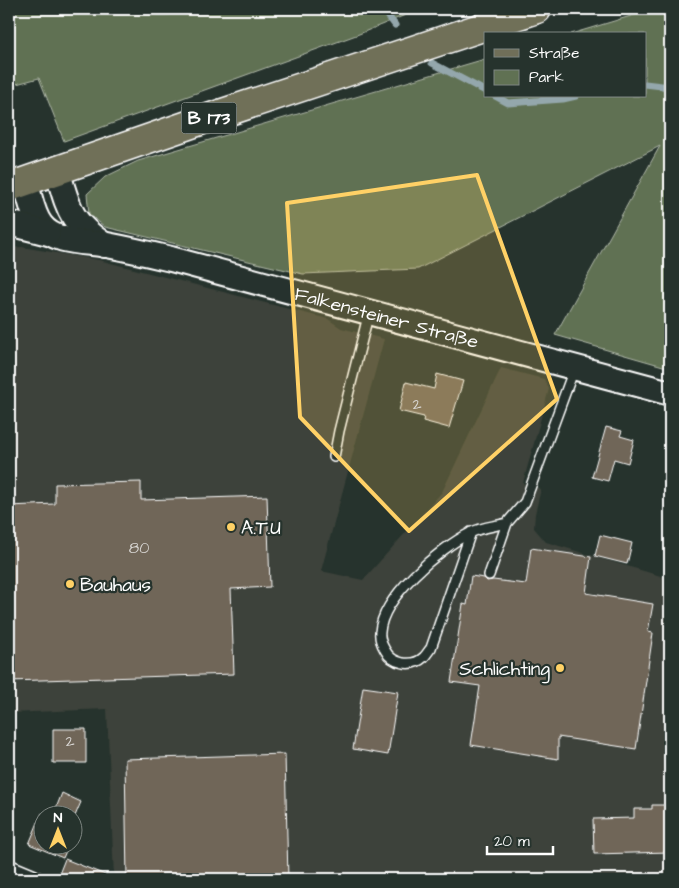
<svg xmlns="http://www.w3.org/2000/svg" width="679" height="888" font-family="'Architects Daughter',sans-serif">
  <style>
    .built { fill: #3c423a }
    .green { fill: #607153; stroke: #b0b8a9 }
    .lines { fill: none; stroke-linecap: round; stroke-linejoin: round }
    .stream { stroke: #94a7ac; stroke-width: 7 }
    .building { fill: #706659; stroke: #fff }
    .lane-casing { stroke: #fff; stroke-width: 12 }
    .street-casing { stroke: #fff; stroke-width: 21 }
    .secondary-casing { stroke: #fff; stroke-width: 28 }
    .primary-casing { stroke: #fff; stroke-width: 31 }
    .lane { stroke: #26332d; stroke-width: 9 }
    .street { stroke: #26332d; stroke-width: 18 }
    .secondary { stroke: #26332d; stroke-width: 24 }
    .primary { stroke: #706f59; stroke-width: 28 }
    .marked { fill: #ffd166; fill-opacity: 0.2; stroke: #ffd166; stroke-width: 4; stroke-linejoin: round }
    .poi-dot { fill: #ffd166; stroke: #26332d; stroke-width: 2 }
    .labels { text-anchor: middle; stroke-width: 4.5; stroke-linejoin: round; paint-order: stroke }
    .number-label { font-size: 16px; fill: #dbd9d6 }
    .shield { fill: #26332d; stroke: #bec2c0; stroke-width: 1 }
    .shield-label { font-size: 18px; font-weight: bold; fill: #fff }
    .street-label { font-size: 19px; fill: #fff; stroke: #26332d }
    .poi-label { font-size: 19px; fill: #fff; stroke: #26332d; text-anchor: start }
  </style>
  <rect width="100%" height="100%" fill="#26332d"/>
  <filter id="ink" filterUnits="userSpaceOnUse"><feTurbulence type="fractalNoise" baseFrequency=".02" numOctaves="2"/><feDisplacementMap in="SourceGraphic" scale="10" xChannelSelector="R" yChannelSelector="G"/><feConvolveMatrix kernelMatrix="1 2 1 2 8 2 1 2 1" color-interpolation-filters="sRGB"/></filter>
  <g filter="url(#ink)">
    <path class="built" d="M22,247L99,260L328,319L341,328L384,339L321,571L363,580L442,492L501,368L544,379L549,389L523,483L541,489L535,514L534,528L546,542L664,577L667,611L670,616V879H114L107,709L9,713V248Z"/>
    <path class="green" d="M9,9H420L359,34L64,141L39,78L9,86Z
      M654,9H670V368L555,335L660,146L418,269L303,274L105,227L89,214L87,194L105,177L138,161L485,59V96H645V34H571Z"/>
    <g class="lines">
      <path class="stream" d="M137,9C154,14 171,12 188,9
        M383,9L395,25
        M432,63L485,91
        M645,84L670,87
        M495,96L508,103L563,99L576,96"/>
    </g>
    <path class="building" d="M437,374L463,381L449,428L423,421L424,417L399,411L406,382L434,389Z
      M606,427L622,431L620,436L634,440L628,463L614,459L608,481L592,477Z
      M141,482V500L267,496L270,587L231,589L234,674L9,681V506L55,504V484Z
      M600,535L632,543L627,564L595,556Z
      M531,548L591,557L586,593L653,604L648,632L653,633L636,749L558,737V759L471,745L480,686L451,682L463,604L467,605L471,576L484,578L487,581L493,580L526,584Z
      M363,687L398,692L388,755L353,749Z
      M53,729H86V763H53Z
      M285,754L288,879H127L125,759Z
      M62,793L81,802L72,823V816H53Z
      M652,805H670V852L594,854L593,819L634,818V809H652Z
      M42,813L47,816H42V846H68L63,858L29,844Z
      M65,859L113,878L112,879H57Z"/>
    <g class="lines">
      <defs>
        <path id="lane" d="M334,457L339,431L369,312
          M471,532L431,648C429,650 427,654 424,657C412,668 392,664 385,650C382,645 379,639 380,632C382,597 440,548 470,533C481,527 496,526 507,523
          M489,575L507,523L525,502L574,369"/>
        <path id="street" d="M9,869L33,879"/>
        <g id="secondary">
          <path d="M57,170C69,209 69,221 104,245"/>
          <path id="s1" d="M25,182C30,195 32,214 41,225C55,244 86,241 107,245C128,249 150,254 171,259L670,393"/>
          <path d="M9,223L48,233"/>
        </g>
        <path id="primary" d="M9,187L223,113L537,9"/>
      </defs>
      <use href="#lane" class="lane-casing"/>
      <use href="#street" class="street-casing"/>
      <use href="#secondary" class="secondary-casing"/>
      <use href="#primary" class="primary-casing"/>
      <use href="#lane" class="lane"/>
      <use href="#street" class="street"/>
      <use href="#secondary" class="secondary"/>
      <use href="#primary" class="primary"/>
    </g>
  </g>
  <path class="marked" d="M477,175L557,399L409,531L300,417L287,203Z"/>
  <g class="poi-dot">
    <circle cx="231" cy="527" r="5"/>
    <circle cx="70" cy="584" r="5"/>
    <circle cx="560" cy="668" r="5"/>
  </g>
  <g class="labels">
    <g class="number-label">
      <text x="417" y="409">2</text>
      <text x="139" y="553">80</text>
      <text x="70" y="746">2</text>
    </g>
    <rect class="shield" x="181.5" y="102.5" width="55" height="31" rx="4"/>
    <g class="shield-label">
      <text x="209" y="124">B 173</text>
    </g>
    <g class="street-label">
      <text dy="7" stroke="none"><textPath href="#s1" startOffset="406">Falkensteiner Straße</textPath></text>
    </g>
    <g class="poi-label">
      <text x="241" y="534">A.T.U</text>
      <text x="80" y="591">Bauhaus</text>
      <text x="550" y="675" text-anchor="end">Schlichting</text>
    </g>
  </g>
  <rect width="679" height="888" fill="none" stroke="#26332d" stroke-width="30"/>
  <rect x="15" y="15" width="649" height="858" fill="none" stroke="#fff" stroke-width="2" filter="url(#ink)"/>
  <rect x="484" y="32" width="162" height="65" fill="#26332d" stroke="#7d8581"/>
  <rect x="494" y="49" width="25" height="8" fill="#706f59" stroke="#7d8581"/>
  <text x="529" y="58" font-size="15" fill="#ffffff">Straße</text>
  <rect x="494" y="70" width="25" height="15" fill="#607153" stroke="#7d8581"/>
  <text x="529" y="82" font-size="15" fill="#ffffff">Park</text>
  <g transform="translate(58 830)"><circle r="24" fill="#26332d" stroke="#7d8581"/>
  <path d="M0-4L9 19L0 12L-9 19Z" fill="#ffd166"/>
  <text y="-8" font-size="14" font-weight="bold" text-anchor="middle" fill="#ffffff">N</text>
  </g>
  <path d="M487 846v8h66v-8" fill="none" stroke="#ffffff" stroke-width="2.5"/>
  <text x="494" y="846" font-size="15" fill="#ffffff" stroke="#26332d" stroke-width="4" paint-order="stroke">20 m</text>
</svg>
